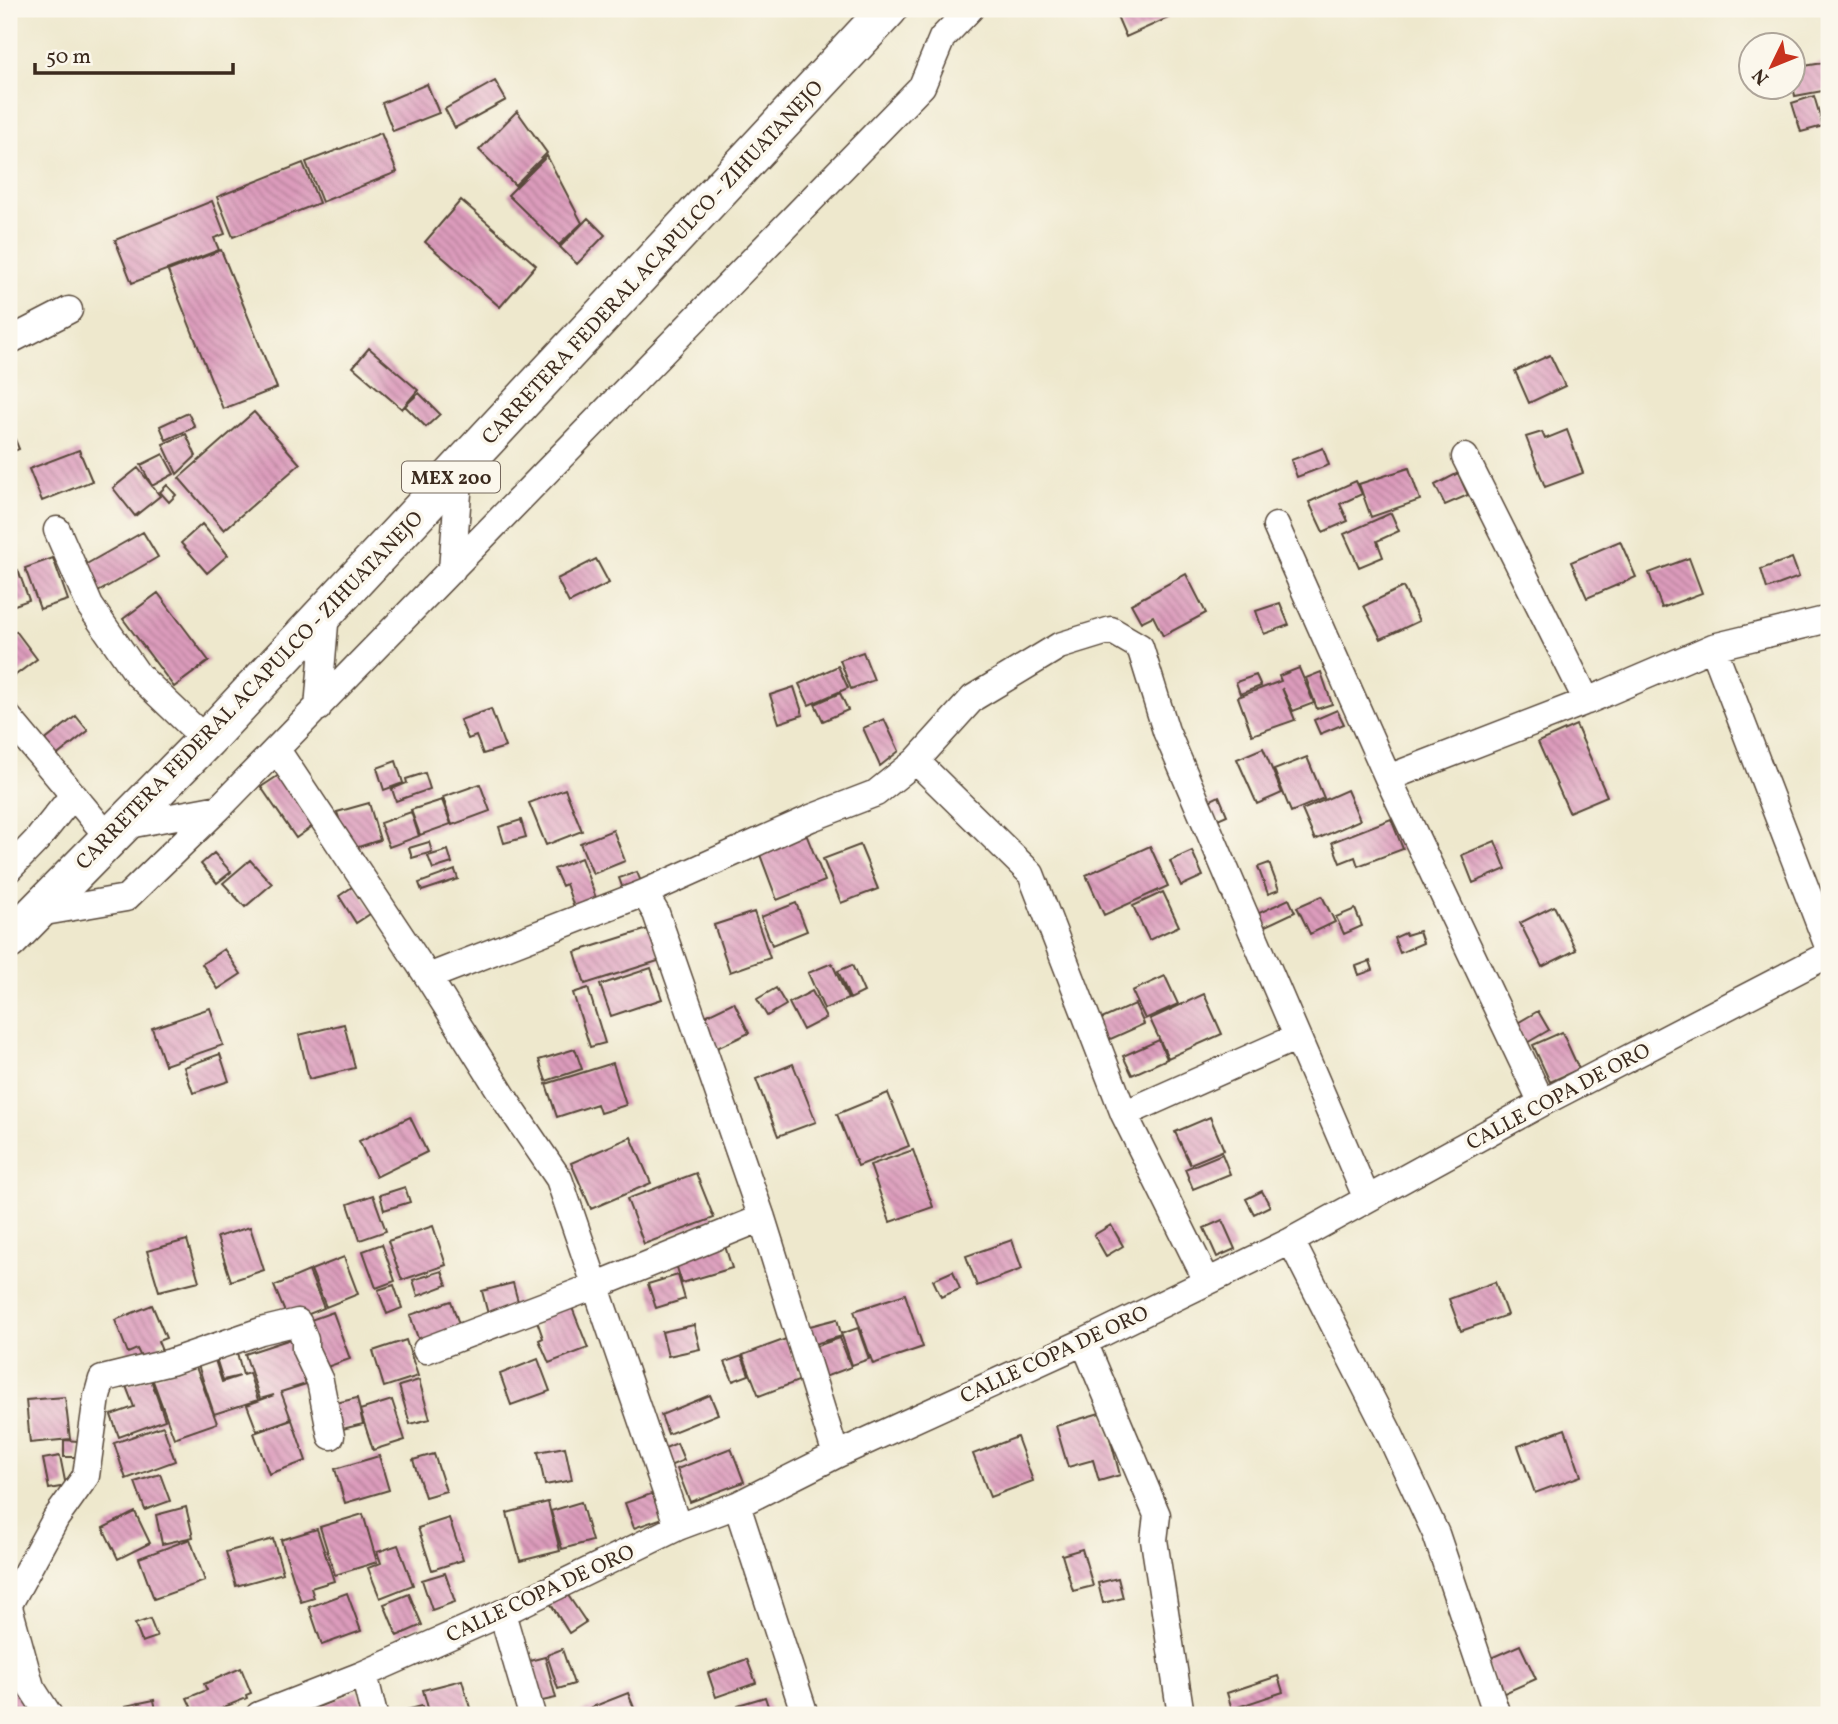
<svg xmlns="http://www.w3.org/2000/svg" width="1838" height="1724" font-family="Vollkorn,serif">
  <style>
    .building { fill: url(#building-back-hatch) }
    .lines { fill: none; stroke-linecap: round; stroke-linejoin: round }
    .street-casing { stroke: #564638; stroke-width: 29 }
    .primary-casing { stroke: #564638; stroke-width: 41 }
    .street { stroke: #fff; stroke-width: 26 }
    .primary { stroke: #fff; stroke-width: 38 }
    .labels { text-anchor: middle; stroke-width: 7; stroke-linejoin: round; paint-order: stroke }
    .shield { fill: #fbf7ec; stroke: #75685c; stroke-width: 2 }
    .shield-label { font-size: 19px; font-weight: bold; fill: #3b2a1e }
    .street-label { font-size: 21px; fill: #3b2a1e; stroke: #fbf7ec }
  </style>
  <defs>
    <pattern id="building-back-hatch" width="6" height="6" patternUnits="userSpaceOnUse" patternTransform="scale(1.75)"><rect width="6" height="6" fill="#dc9bbc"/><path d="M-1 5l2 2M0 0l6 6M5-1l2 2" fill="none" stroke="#b47f98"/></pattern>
  </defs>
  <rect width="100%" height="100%" fill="#fbf7ec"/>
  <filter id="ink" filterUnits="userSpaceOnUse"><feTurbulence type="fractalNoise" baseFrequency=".0143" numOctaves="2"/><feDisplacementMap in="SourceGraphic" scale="14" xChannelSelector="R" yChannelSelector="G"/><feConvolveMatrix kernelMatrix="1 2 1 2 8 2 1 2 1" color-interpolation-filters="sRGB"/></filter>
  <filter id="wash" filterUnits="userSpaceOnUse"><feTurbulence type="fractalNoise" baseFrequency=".00686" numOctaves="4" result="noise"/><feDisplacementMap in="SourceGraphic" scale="28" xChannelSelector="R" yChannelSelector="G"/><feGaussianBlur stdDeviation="1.57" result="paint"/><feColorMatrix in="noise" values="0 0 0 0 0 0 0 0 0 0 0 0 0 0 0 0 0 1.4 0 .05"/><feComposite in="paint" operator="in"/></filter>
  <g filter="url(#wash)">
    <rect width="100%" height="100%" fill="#eee8cd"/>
    <g id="blocks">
      <path class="building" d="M1114,9H1164L1168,18L1126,37Z
        M1823,63L1828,90L1795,96L1792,81V68Z
        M495,81L506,100L455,128L445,109Z
        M427,84L439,113L393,131L382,103Z
        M1814,96L1823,126L1801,132L1792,103Z
        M517,111L547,153L515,185L479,150Z
        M381,133L397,172L322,202L306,162Z
        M547,156L582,223L559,245L508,195Z
        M303,163L319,203L233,237L217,197Z
        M461,200L536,265L500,307L425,242Z
        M212,201L225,234L214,238L219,250L132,283L115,240Z
        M588,218L605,235L577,264L560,247Z
        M221,250L277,388L223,409L168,271Z
        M369,348L418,390L402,409L353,367Z
        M1550,355L1565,386L1529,403L1515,371Z
        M419,393L440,414L426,427L405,406Z
        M254,412L300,464L224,530L179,478Z
        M188,413L195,427L166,440L160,426Z
        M9,425L19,449L9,453Z
        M1567,430L1583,473L1545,487L1526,437L1542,432L1545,439Z
        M186,434L196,456L177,474L163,444Z
        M1323,448L1329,465L1297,477L1291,460Z
        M79,450L92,481L42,501L29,469Z
        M163,454L174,474L152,486L141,465Z
        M138,468L160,496L135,516L113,488Z
        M1409,468L1420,500L1371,517L1359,484Z
        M1458,473L1468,495L1445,505L1435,485Z
        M1356,481L1362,494L1340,504L1348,521L1323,532L1309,502Z
        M167,485L176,495L169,502L160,492Z
        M1391,513L1399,531L1377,541L1383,557L1359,567L1344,534Z
        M202,524L228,555L207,573L181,543Z
        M143,532L158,557L98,592L83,566Z
        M1620,541L1636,577L1587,598L1571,562Z
        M53,558L68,600L40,609L25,568Z
        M1689,558L1702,593L1662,608L1649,573Z
        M1792,558L1799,577L1767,589L1761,569Z
        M596,559L609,583L569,603L557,579Z
        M18,570L29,600L9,607V573Z
        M1186,574L1206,613L1163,636L1153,616L1141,622L1131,604Z
        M1403,587L1419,621L1381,639L1364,606Z
        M158,593L209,661L174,687L123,619Z
        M1280,603L1289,625L1264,634L1256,611Z
        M16,631L37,659L9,680V636Z
        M863,652L874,680L851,689L840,660Z
        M838,666L848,688L809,705L799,684Z
        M1299,668L1314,703L1293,711L1282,688L1295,720L1252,735L1238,697L1281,681L1279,676Z
        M1321,672L1332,704L1317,709L1306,678Z
        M1256,675L1261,686L1240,694L1236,682Z
        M794,687L803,715L779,723L770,695Z
        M840,693L848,710L823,721L815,704Z
        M491,709L505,747L483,754L476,736L468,739L460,720Z
        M1337,710L1344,724L1320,734L1314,720Z
        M76,716L88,731L55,757L43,742Z
        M884,719L899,751L880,766L863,728Z
        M1576,725L1607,796L1569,812L1538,742Z
        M1263,748L1282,793L1257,804L1237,759Z
        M1307,757L1324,798L1291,812L1274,770Z
        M396,761L403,783L384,790L377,768Z
        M425,773L430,789L396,801L392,789L407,783L406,779Z
        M279,775L314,825L296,838L261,787Z
        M480,784L490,811L452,825L443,797Z
        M565,789L582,831L546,845L529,803Z
        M1347,790L1360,820L1315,840L1302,810Z
        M1219,796L1227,815L1211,822L1203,804Z
        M442,800L451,824L420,835L411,810Z
        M369,803L380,840L349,850L337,812Z
        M411,812L419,836L389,847L380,823Z
        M1391,819L1403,849L1358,866L1355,857L1340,863L1332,842Z
        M521,820L526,837L504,843L499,827Z
        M613,830L625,861L593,874L580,843Z
        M806,834L825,881L777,900L759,852Z
        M1495,841L1506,869L1473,883L1462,855Z
        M429,842L432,852L412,858L409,848Z
        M860,845L878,889L841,903L823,859Z
        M1150,846L1168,886L1104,915L1086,875Z
        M448,850L452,863L433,869L428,856Z
        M1192,851L1203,876L1181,886L1170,861Z
        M214,853L231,872L217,883L201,864Z
        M581,858L596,898L574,907L566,884L562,886L554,869Z
        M250,860L272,884L245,907L223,883Z
        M1269,863L1279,890L1268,894L1258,867Z
        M455,870L458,879L422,891L419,883Z
        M637,872L641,882L623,889L619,878Z
        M355,885L373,912L356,923L339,896Z
        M1163,892L1179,926L1149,940L1133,906Z
        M1322,896L1335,922L1310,934L1297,907Z
        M1289,899L1295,912L1261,928L1255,915Z
        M796,903L807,931L772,945L761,917Z
        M1554,906L1576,950L1542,967L1520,923Z
        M1355,909L1362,926L1344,934L1336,917Z
        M754,912L770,958L730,972L714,925Z
        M651,928L661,960L585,984L575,952Z
        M1419,931L1423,943L1400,953L1394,938L1405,933L1406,935Z
        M224,949L241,974L218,989L202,964Z
        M1370,961L1373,970L1359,975L1356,966Z
        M832,963L848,999L824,1009L808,973Z
        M852,965L864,992L850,999L838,971Z
        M651,968L662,999L611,1016L600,985Z
        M1165,976L1178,1004L1145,1019L1132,991Z
        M588,988L605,1043L590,1047L573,993Z
        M776,988L786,1005L767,1016L757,999Z
        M812,991L826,1018L803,1030L789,1003Z
        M1204,994L1222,1034L1168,1058L1150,1019Z
        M734,1002L749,1033L715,1049L701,1018Z
        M1135,1004L1144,1024L1104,1042L1095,1022Z
        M210,1008L223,1045L165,1065L152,1028Z
        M1538,1011L1549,1030L1525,1044L1514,1025Z
        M344,1024L355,1068L309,1079L299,1035Z
        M1562,1032L1579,1069L1550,1082L1533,1045Z
        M1159,1040L1167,1059L1132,1075L1123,1056Z
        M575,1049L582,1069L546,1081L539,1060Z
        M220,1054L229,1081L193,1093L184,1067Z
        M613,1063L626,1105L600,1113L597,1104L557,1117L546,1084Z
        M793,1064L816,1122L778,1136L756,1079Z
        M888,1093L909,1146L858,1166L837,1114Z
        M410,1117L427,1152L376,1177L359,1141Z
        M1210,1117L1224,1150L1190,1164L1175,1132Z
        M631,1137L651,1183L591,1209L571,1163Z
        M913,1150L933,1207L890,1222L870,1165Z
        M1222,1154L1230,1174L1193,1189L1185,1169Z
        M696,1173L714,1218L644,1244L627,1199Z
        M405,1187L410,1202L384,1210L380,1195Z
        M1262,1191L1270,1206L1254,1214L1246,1199Z
        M373,1195L386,1231L360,1240L348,1204Z
        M1222,1220L1235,1249L1217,1257L1204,1228Z
        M1111,1225L1123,1246L1106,1256L1094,1235Z
        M433,1226L446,1265L402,1280L388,1241Z
        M250,1227L264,1270L231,1281L217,1237Z
        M187,1240L199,1281L159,1291L147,1251Z
        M723,1240L732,1268L682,1283L673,1255Z
        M1012,1240L1022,1269L977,1286L966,1256Z
        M382,1244L395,1281L376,1288L363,1251Z
        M344,1257L358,1294L326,1307L311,1270Z
        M309,1271L324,1308L289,1322L274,1286Z
        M442,1271L447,1285L418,1296L413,1280Z
        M953,1271L960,1289L941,1297L933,1280Z
        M678,1275L685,1299L656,1308L648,1284Z
        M1495,1282L1507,1315L1461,1331L1449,1299Z
        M513,1283L520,1309L489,1318L482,1291Z
        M394,1285L402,1308L387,1314L378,1290Z
        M905,1294L923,1347L873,1364L854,1311Z
        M451,1301L461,1330L420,1344L410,1315Z
        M152,1305L166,1338L158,1341L162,1351L142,1359L137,1349L128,1353L115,1320Z
        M571,1305L588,1348L549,1363L539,1340L543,1338L536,1318Z
        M333,1312L350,1359L321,1369L305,1322Z
        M837,1319L841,1334L858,1328L869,1359L852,1365L842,1336L811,1345L806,1327Z
        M694,1325L700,1349L668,1356L662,1332Z
        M840,1338L851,1367L822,1378L811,1348Z
        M291,1339L306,1384L281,1392L291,1419L257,1431L247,1405L274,1395L260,1399L245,1354Z
        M786,1339L801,1380L759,1396L743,1355Z
        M406,1340L418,1376L384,1387L373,1351Z
        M236,1349L243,1375L249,1373L258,1400L214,1414L198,1365L215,1360L222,1382L240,1376L223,1380L215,1355Z
        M742,1356L749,1375L733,1381L725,1362Z
        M538,1359L550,1391L511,1405L500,1374Z
        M194,1362L217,1423L174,1438L152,1378Z
        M150,1377L165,1420L119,1437L111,1415L134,1407L126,1386Z
        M419,1380L430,1419L410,1424L399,1386Z
        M710,1395L718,1414L668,1434L661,1415Z
        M65,1397L70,1439L30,1443L26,1400Z
        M357,1398L363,1424L334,1431L328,1405Z
        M392,1400L405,1440L373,1450L360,1410Z
        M1103,1412L1120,1475L1099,1481L1093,1460L1068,1467L1056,1426Z
        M292,1420L306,1461L269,1474L254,1433Z
        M163,1426L175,1461L126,1479L114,1443Z
        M1565,1429L1581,1476L1535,1493L1518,1446Z
        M1017,1437L1033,1481L990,1497L973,1454Z
        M64,1440L78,1441V1457H64Z
        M677,1443L684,1460L665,1468L658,1451Z
        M565,1447L572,1480L545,1485L538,1452Z
        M731,1448L744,1482L690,1502L677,1469Z
        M434,1454L446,1491L425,1497L413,1460Z
        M60,1456L66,1486L49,1489L43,1459Z
        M379,1456L389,1490L345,1503L335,1469Z
        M160,1474L170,1501L145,1510L135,1482Z
        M654,1493L663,1518L634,1528L625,1503Z
        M548,1502L560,1551L520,1561L507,1513Z
        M581,1502L592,1541L562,1549L551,1511Z
        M186,1507L193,1537L162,1544L156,1515Z
        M135,1512L150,1543L118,1559L103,1528Z
        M363,1514L377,1562L335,1575L320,1527Z
        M449,1518L463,1560L432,1570L418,1528Z
        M317,1529L334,1581L311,1588L314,1598L301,1602L281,1540Z
        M190,1539L205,1581L154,1599L139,1558Z
        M273,1539L283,1573L236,1586L226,1552Z
        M398,1545L413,1585L380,1598L368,1568L381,1563L377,1552Z
        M1082,1549L1093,1586L1073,1591L1062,1555Z
        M445,1573L455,1602L432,1610L422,1580Z
        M1118,1578L1123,1598L1103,1603L1098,1583Z
        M563,1588L586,1622L569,1633L547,1598Z
        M347,1593L361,1631L322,1645L309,1607Z
        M409,1594L422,1625L397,1636L384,1604Z
        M150,1619L157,1637L142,1642L135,1624Z
        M1520,1645L1536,1679L1500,1695L1484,1661Z
        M562,1649L574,1684L558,1689L547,1655Z
        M545,1657L556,1698L533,1703L529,1661Z
        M747,1659L756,1683L716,1697L708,1673Z
        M241,1668L251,1693L246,1695L247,1698L204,1715H195L187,1698L207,1690L204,1684Z
        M1278,1676L1283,1692L1232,1709L1227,1693Z
        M462,1680L472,1715H430L423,1690Z
        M21,1684L32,1715H9V1688Z
        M357,1691L367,1715H298Z
        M628,1693L637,1715H572Z
        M765,1697L771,1715H741L738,1705Z
        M154,1700L157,1715H127L125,1706Z
        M422,1706L425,1715H390V1714Z"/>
    </g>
  </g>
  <g filter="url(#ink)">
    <use href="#blocks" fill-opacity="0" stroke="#564638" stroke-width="2"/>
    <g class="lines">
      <defs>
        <path id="street" d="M9,341L69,310
          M1465,457L1587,701
          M1276,526L1388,778L1542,1103
          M57,530L90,606L138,675L206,740
          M452,570L460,468
          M1713,647L1829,949
          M318,708L326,612
          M9,718L110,839
          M277,750L428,977L510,1107L559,1179L678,1527
          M916,761L1031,874L1124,1114L1207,1281
          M1388,778L1587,701L1713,647L1829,619
          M123,826L219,808L922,86L942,38L970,9
          M9,869L37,840L73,795
          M644,893L656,913L762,1218L836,1455
          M33,914L126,898L219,808
          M428,977L644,893L811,818L876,793L916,761L973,698L1059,646L1111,630L1140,647L1166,731L1367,1199
          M1124,1114L1297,1037
          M1291,1241L1390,1435L1436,1534L1497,1715
          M1084,1342L1157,1515L1154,1540L1181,1715
          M426,1350L595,1286L762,1218
          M737,1505L805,1715
          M9,1604L56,1518L86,1476L97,1397L102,1379L171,1362L261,1331L298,1322L305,1340V1349L320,1381L331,1436
          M9,1607L31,1687L49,1715
          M502,1613L532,1715
          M364,1674L374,1715
          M259,1715L364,1674L502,1613L678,1527L737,1505L836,1455L1084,1342L1291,1241L1542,1103L1829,954"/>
        <path id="primary" d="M9,940L206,740L888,9"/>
      </defs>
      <use href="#street" class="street-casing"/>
      <use href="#primary" class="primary-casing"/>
      <use href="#street" class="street"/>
      <use href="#primary" class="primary"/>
    </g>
  </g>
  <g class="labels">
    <rect class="shield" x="402" y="461.5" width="98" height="31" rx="5"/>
    <g class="shield-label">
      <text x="451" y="484">MEX 200</text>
    </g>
    <g class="street-label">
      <text transform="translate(652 262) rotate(-47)" y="7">CARRETERA FEDERAL ACAPULCO - ZIHUATANEJO</text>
      <text transform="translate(249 690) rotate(-46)" y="7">CARRETERA FEDERAL ACAPULCO - ZIHUATANEJO</text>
      <text transform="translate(1558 1096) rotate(-28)" y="7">CALLE COPA DE ORO</text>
      <text transform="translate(1054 1354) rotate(-25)" y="7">CALLE COPA DE ORO</text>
      <text transform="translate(540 1593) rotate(-25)" y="7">CALLE COPA DE ORO</text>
    </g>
  </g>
  <rect width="1838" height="1724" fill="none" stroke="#fbf7ec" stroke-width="35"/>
  <g transform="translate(1772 66) rotate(227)"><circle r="33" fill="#fbf7ec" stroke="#aea59a" stroke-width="2"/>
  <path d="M0-5L12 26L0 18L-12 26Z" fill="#c8321e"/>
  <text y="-10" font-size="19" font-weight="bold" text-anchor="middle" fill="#3b2a1e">N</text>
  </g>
  <path d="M35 63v10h198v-10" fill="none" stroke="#3b2a1e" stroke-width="3.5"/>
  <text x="46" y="63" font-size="21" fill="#3b2a1e" stroke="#fbf7ec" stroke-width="5" paint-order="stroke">50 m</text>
</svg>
